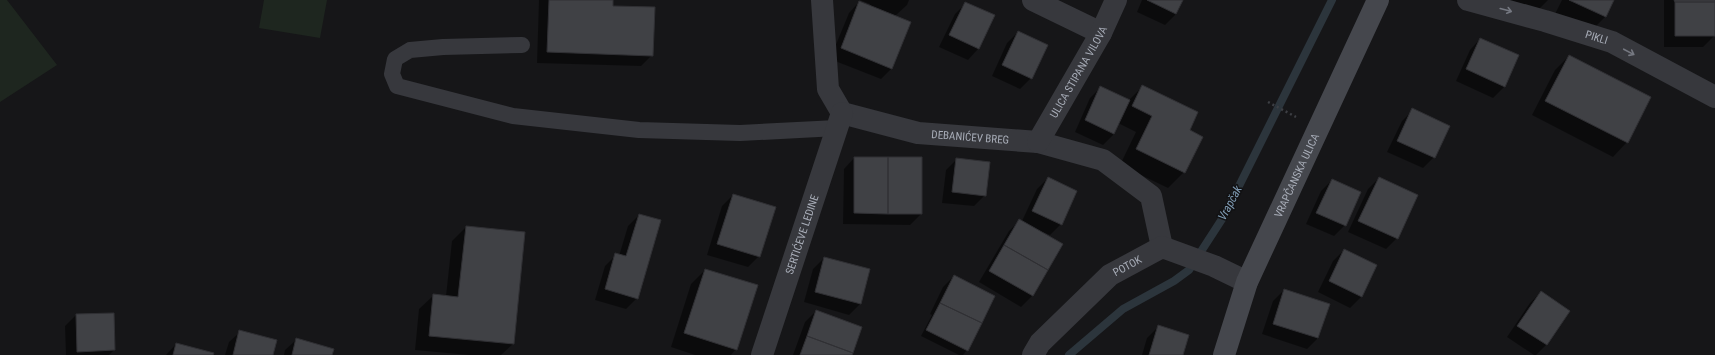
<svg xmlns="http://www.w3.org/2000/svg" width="1715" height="355" font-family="'Roboto Condensed',sans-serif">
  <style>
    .green { fill: #1e261f }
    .shadow { fill: #0007 }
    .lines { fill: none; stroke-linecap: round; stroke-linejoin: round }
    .stream { stroke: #2c353c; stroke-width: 8 }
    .building { fill: #404145; stroke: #303034 }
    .path { stroke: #3d3f44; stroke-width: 2.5; stroke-dasharray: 2 3; stroke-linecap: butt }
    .service { stroke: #37383d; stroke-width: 16 }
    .minor { stroke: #37383d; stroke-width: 22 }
    .secondary { stroke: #45474d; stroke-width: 22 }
    .oneway { stroke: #757881 }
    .labels { text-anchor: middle; stroke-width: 3; stroke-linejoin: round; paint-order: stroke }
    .street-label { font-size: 11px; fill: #a8adb8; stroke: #111113 }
    .water-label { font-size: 12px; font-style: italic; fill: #7f9bb3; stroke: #111113 }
  </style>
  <rect width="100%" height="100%" fill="#161618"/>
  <path class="green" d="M0,0H7L57,65L0,102Z
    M264,0H327L320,38L259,28Z"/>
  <path class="shadow" d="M539,0H612V7L652,55L641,66L537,63Z
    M860,0H909L907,5L895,16L892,68L881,79L830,59L849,13L859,2L870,6V4Z
    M1142,0H1182L1176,14L1165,25L1137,12Z
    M1499,0H1548L1537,11Z
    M1562,0H1613L1605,17L1591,31L1555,14Z
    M1664,0H1714V36L1703,47H1664Z
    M966,3L978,49L968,60L939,47L955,14Z
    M1018,32L1031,78L1020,89L992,76L1007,43Z
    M1480,39L1504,87L1493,98L1456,81L1470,50Z
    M1569,56L1627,142L1613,157L1532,115L1555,70Z
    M1143,86L1188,131L1184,172L1168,188L1120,165L1136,132L1118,123L1114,134L1103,145L1075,132L1090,98L1101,87L1129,100Z
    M1413,110L1434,157L1423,168L1387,152L1402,121Z
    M854,158L921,214L910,225L843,224L844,169Z
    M957,159L985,195L974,206L942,203L946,170Z
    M1048,178L1061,224L1050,235L1043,232V233L1062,245L1032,296L1021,307L979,282L1009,231L1020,220L1022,221L1037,189Z
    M1379,178L1397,238L1386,249L1348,232L1368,189Z
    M1332,180L1345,225L1334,236L1306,224L1321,191Z
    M733,195L759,256L748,267L707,255L722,206Z
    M639,215L637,298L626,309L595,300L605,266L616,255L619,256L628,226Z
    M466,227L513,344L501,355H469L415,350L419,309L434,295L446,296L452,241Z
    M1344,250L1376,266L1361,297L1350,308L1318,292L1333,261Z
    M824,258L860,304L849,315L804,302L813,269Z
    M705,270L736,349L731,355H695L671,347L691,284Z
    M954,276L967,350L963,355H959L921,336L932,315L930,314L943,287Z
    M1284,290L1318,338L1307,349L1262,334L1273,301Z
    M1541,292L1569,311L1546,345L1536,355H1534L1507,337L1530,303Z
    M816,311L851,355H793L805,322Z
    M76,315L114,350L109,355H66L65,326Z
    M1158,327L1182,355H1142L1147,338Z
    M240,332L272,355H225L229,342Z
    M296,340L331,355H284L285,350Z
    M176,344L212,355H166Z"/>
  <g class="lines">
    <path class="stream" d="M1069,355L1123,309L1174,281L1189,270L1224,216L1332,0"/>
  </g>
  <path class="building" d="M549,0H613V6L655,7L653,56L547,52Z
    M1147,0H1183L1176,14Z
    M1569,0H1614L1606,17Z
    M1674,0H1715V2H1675Z
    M859,1L911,22L892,69L841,48Z
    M965,2L995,15L979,49L949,35Z
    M1675,2H1715V36H1675Z
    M1018,31L1048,45L1032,79L1002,65Z
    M1480,38L1519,55L1505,87L1466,69Z
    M1569,55L1651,97L1628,143L1545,101Z
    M1142,85L1198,112L1190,130L1203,137L1185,173L1136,149L1152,116L1132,106Z
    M1100,86L1130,100L1114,134L1085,120Z
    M1412,108L1450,126L1435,158L1397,141Z
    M854,157H888V214L854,213Z
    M888,157H922V214H888Z
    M956,158L990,162L986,196L952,192Z
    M1048,177L1077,191L1062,225L1032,211Z
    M1379,177L1418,195L1398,239L1358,221Z
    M1332,179L1361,192L1346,226L1316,213Z
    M733,194L776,207L760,257L717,244Z
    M639,214L661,220L638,299L605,289L615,253L626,256Z
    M1019,219L1063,244L1048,270L1004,245Z
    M466,226L525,232L514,344L429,336L433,294L458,297Z
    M1004,245L1048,270L1033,296L989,271Z
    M1344,249L1377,265L1362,297L1329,281Z
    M824,257L870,269L861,304L815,292Z
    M705,269L758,285L737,350L684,333Z
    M954,275L995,296L982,323L940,303Z
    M1284,289L1330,304L1318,338L1273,324Z
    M1541,291L1570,311L1547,345L1517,326Z
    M940,303L982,323L968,351L926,330Z
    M816,310L862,327L853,353L807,336Z
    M114,313L115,350L77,352L76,314Z
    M1158,325L1189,335L1183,355H1149Z
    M239,330L277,340L273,355H233Z
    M807,336L853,353L852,355H800Z
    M296,338L334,349L332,355H292Z
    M176,343L214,353L213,355H173Z"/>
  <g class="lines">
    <path class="path" d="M1268,102L1296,117"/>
    <path class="service" d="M522,45L443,47L410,50L395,59L392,74L397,86L513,116L639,130L740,133L837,128"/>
    <g class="minor">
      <path id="s1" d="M822,0L828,89L842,113L918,133L1038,142L1103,160L1151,196L1162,247"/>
      <path d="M1033,0L1101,33"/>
      <path id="s2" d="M1468,0L1545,21L1612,42L1715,97"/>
      <path id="s3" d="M1038,142L1101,33L1116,0"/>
      <path id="s4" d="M762,355L842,113"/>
      <path id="s5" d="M1033,355L1040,343L1110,275L1162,247L1214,266L1247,282"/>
    </g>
    <path class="secondary" id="s6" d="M1224,355L1247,282L1378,0"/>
  </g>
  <defs><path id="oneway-shaft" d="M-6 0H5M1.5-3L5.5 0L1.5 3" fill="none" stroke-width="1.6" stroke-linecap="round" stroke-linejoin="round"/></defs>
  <g class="oneway">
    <use href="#oneway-shaft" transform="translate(1506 10) rotate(15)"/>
    <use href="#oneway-shaft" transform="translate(1629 52) rotate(28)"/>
  </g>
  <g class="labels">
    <g class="street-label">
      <text dy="4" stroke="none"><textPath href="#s2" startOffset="134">PIKLI</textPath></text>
      <text dy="4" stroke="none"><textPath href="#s3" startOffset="81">ULICA STIPANA VILOVA</textPath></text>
      <text dy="4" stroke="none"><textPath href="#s1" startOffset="248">DEBANIĆEV BREG</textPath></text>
      <text dy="4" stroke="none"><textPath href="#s6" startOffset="194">VRAPČANSKA ULICA</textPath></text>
      <text dy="4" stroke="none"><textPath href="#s4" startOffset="127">SERTIĆEVE LEDINE</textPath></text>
      <text dy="4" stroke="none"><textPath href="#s5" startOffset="131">POTOK</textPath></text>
    </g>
    <g class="water-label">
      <text transform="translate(1230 203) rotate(-62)" y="4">Vrapčak</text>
    </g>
  </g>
</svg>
